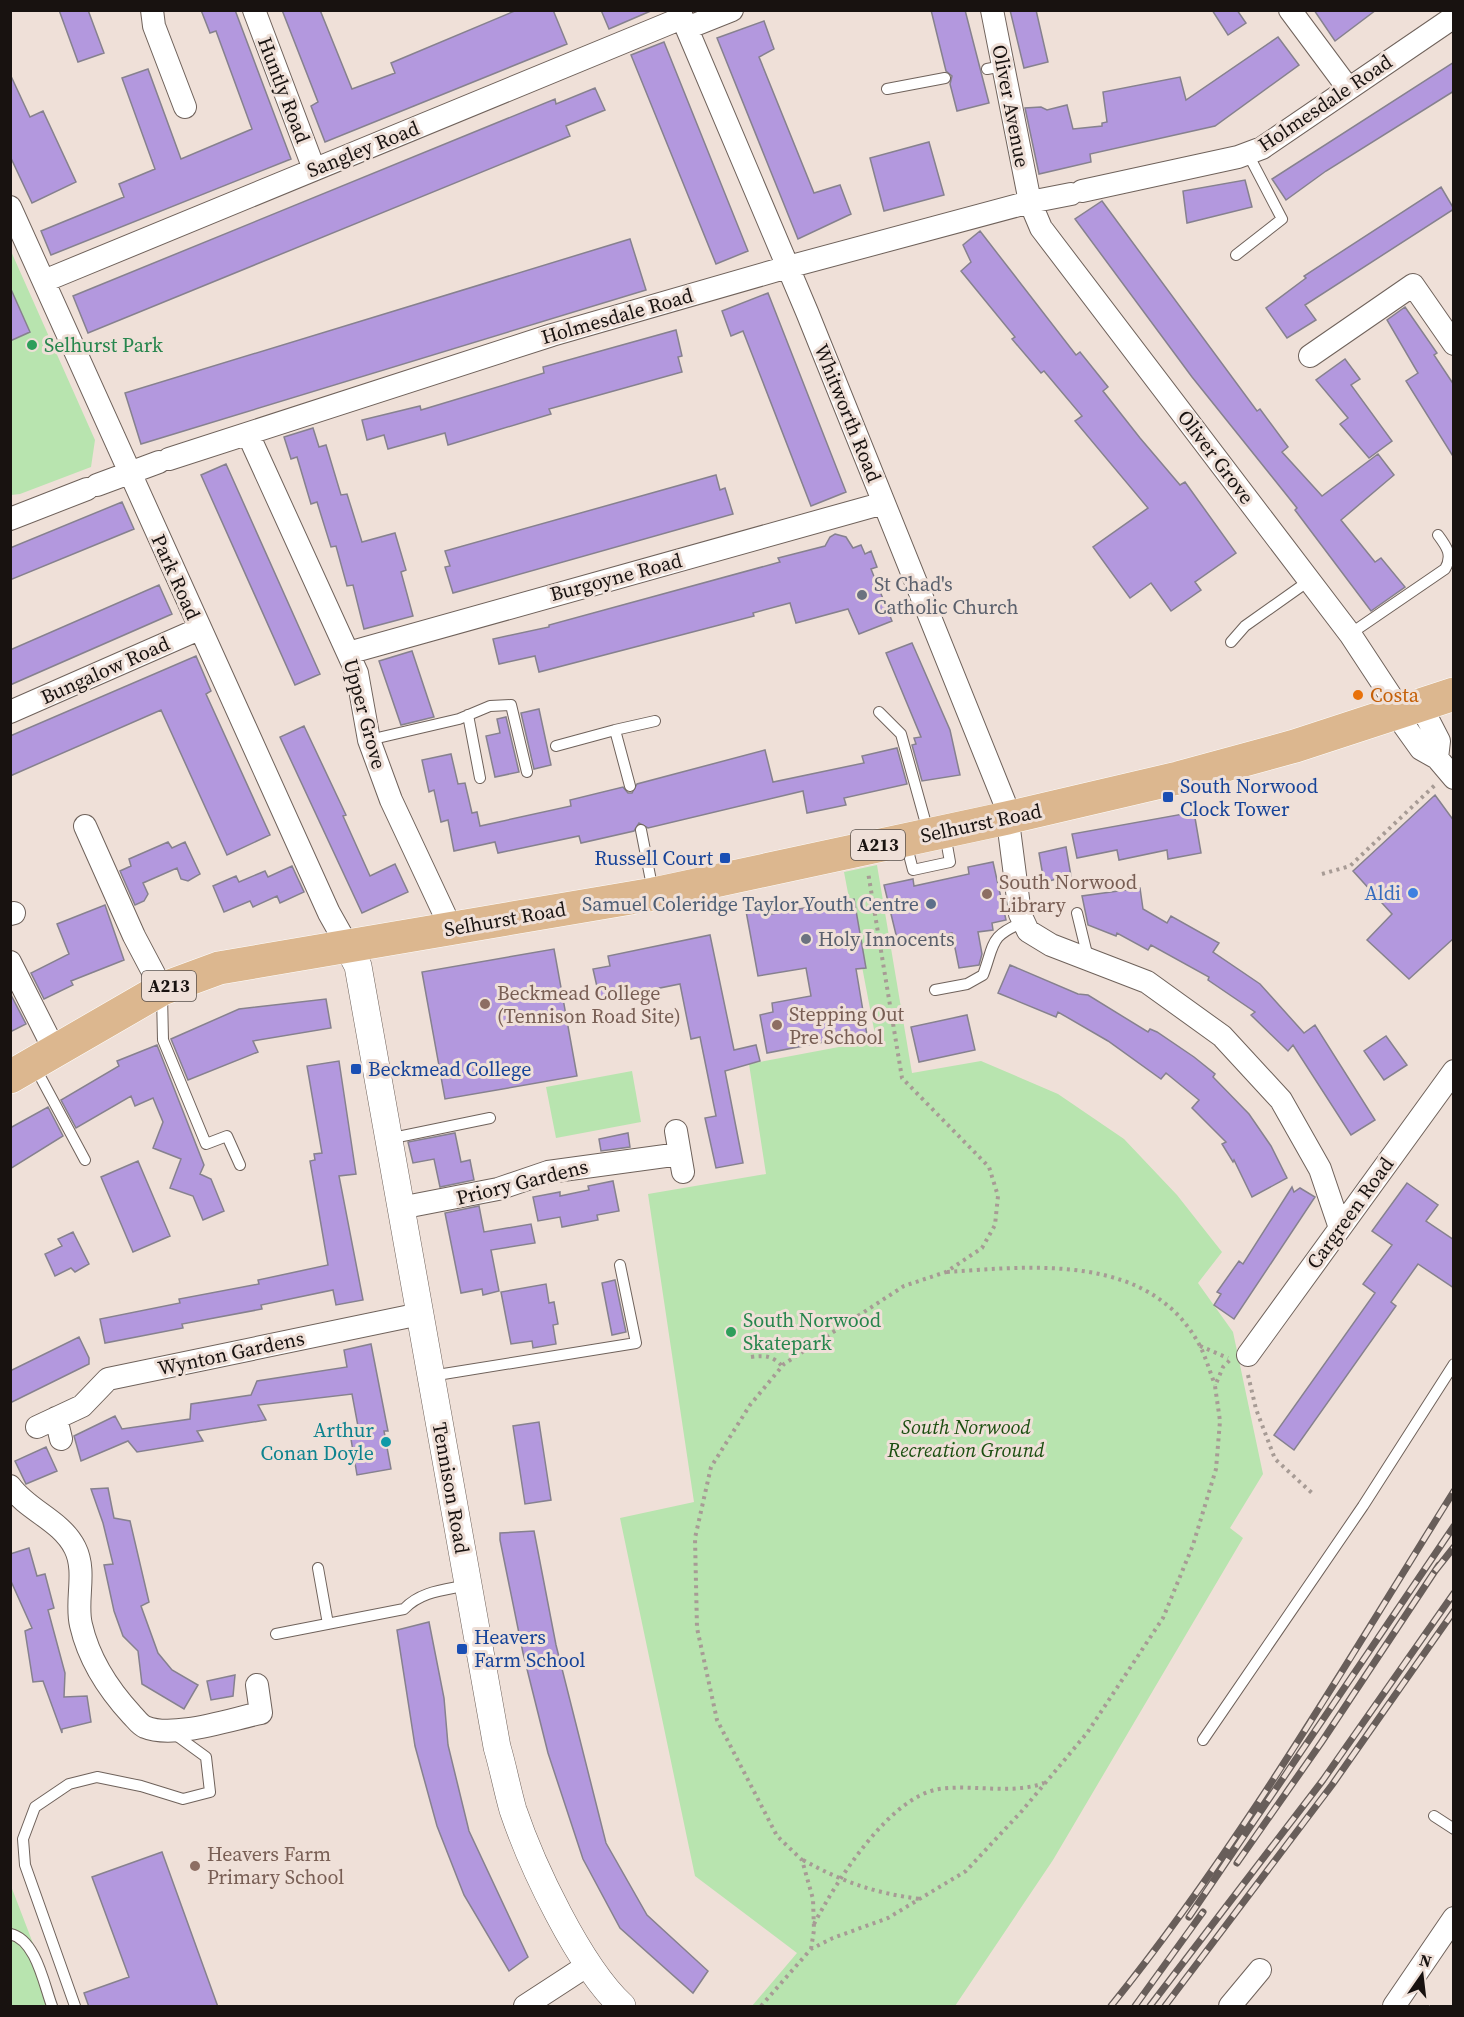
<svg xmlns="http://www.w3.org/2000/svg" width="1464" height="2017" font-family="'Source Serif 4',serif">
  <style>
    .green { fill: #b8e4af }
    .building { fill: #b398de; stroke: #86818e; stroke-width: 1.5 }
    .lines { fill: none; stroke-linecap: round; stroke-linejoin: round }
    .service-casing { stroke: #6f625b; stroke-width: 12 }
    .minor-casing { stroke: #6f625b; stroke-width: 24 }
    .tertiary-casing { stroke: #6f625b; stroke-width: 28 }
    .primary-casing { stroke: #fff; stroke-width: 34 }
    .path { stroke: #a79b95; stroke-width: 4; stroke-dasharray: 3 4.5; stroke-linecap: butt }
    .service { stroke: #fff; stroke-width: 10 }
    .minor { stroke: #fff; stroke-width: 22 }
    .tertiary { stroke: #fff; stroke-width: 27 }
    .primary { stroke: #dcb78f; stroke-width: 33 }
    .rail-casing { stroke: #685e5a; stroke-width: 7 }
    .rail { stroke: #efe0d8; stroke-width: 4.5; stroke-dasharray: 14; stroke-linecap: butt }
    .leisure-dot { fill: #2e9e5b; stroke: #efe0d8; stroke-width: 2 }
    .worship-dot { fill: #6b7280; stroke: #efe0d8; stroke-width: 2 }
    .food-dot { fill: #e8710a; stroke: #efe0d8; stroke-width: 2 }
    .transit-dot { fill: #1a4fb4; stroke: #efe0d8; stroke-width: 2 }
    .shop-dot { fill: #3f7fe0; stroke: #efe0d8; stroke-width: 2 }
    .education-dot { fill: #8d6e63; stroke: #efe0d8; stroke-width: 2 }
    .service-dot { fill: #5c6f8a; stroke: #efe0d8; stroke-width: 2 }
    .culture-dot { fill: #0f9aa8; stroke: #efe0d8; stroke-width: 2 }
    .labels { text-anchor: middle; stroke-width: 6; stroke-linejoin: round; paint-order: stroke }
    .shield { fill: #efe0d8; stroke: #58504c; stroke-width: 1.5 }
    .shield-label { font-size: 18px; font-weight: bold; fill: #181210 }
    .street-label { font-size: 20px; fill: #181210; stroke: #efe0d8 }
    .leisure-label { font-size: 20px; fill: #27864d; stroke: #efe0d8; text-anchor: start }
    .worship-label { font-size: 20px; fill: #5b616d; stroke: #efe0d8; text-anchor: start }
    .food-label { font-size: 20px; fill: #c56008; stroke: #efe0d8; text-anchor: start }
    .transit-label { font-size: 20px; fill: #164399; stroke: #efe0d8; text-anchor: start }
    .education-label { font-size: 20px; fill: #785e54; stroke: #efe0d8; text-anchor: start }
    .shop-label { font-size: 20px; fill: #366cbe; stroke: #efe0d8; text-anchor: end }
    .service-label { font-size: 20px; fill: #4e5e75; stroke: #efe0d8; text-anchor: end }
    .park-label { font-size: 20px; font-style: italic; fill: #1b4e10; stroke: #efe0d8 }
    .culture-label { font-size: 20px; fill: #0d838f; stroke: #efe0d8; text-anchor: end }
  </style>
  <rect width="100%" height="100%" fill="#efe0d8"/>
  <path class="green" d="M10,249L95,440L91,467L20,494L11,495Z
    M877,865L912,1073L981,1061L1058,1094L1124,1139L1177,1195L1222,1252L1198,1283L1233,1332L1263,1474L1230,1528L1243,1538L1053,1860L955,2006H752L797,1953L695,1876L620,1518L694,1502L648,1194L766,1174L749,1064L876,1040L844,872Z
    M632,1071L641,1122L556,1138L546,1087Z
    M11,1886L57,2006H11Z"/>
  <path class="building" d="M59,10H88L104,53L78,62Z
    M201,10H235L291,159L51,255L41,231L124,197L119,184L155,169L122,78L148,69L181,159L252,129L216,31L210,33Z
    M282,10H320L352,89L395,73L391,63L517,10H553L567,44L325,142L311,106L318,102Z
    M601,10H653L609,29Z
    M931,10H965L989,103L957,111L950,84L952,76L946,71Z
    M1010,10H1036L1048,62L1024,68Z
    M1212,10H1237L1246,23L1228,35Z
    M1314,10H1376L1335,41Z
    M764,21L774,49L759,57L814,193L840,185L851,214L798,239L717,38Z
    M1278,37L1299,65L1215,126L1090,154L1091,162L1039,174L1025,108L1041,107L1047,110L1067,105L1073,129L1102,126V123L1107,122L1103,92L1180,77L1186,100Z
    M664,42L748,251L716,264L631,55Z
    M1454,62V91L1326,171L1286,200L1272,179Z
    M10,74L30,117L43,111L76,182L32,203L10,156Z
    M595,88L605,110L566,126L570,136L88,333L73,296L555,99L556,104Z
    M929,142L944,195L884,211L870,158Z
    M1245,180L1252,207L1187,223L1183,191Z
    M1441,187L1454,209L1305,305L1316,320L1287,338L1266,308L1306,278L1304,276Z
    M1102,201L1257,411L1260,409L1288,447L1282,452L1322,496L1378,454L1394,475L1341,520L1375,562L1381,558L1405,587L1371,611L1295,510L1297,508L1192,377L1075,219Z
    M980,231L1076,355L1080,352L1108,387L1103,391L1140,438L1180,485L1185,482L1236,553L1195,582L1201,590L1171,611L1151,583L1130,598L1093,547L1148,508L1075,421L1082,416L1044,371L1041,373L1012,339L1015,337L961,271L971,262L963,245Z
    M630,239L646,290L141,444L125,393Z
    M10,287L30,332L10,341Z
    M768,293L846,492L811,506L743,331L731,336L722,311Z
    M1405,307L1437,353L1434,355L1454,385V458L1406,381L1418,373L1387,320Z
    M676,330L682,356L678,357L682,372L549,409L551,414L448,445L445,433L388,449L384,435L367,440L362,420L420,406L421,410L544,373L543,367Z
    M1345,359L1360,379L1351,385L1392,441L1369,458L1340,424L1348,418L1316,380Z
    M313,428L319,447L326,445L341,495L347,494L362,542L395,533L406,570L401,572L413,616L364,629L353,585L347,586L336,546L331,547L317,502L311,504L297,457L291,459L284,437Z
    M226,464L320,674L295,685L201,475Z
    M716,475L720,490L725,488L733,514L453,593L445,567L450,566L445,551Z
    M122,502L134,529L10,580V548Z
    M835,534L846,537L853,548L861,545L865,554L871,551L877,567L871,569L892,621L859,634L848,609L796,623L790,603L753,613L754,616L539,672L535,656L499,664L493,639L549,627V625L780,562L778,558L825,546L830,537Z
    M159,585L172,614L10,685V650Z
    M912,643L950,730L960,775L922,781L912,745L916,744L914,738L921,737L886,653Z
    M412,651L434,717L401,725L379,661Z
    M196,656L211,691L206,694L270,835L227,855L161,710L10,776V736Z
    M539,709L551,765L534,769L521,713Z
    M506,717L519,772L495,777L486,736L500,733L497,719Z
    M304,726L346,815L343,816L370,876L395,864L408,892L362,913L280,737Z
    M897,748L907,784L844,798L846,805L807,813L803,791L648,828L639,823L634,831L581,843L579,836L498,853L495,842L454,851L448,820L441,822L434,790L429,792L422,760L451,754L458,784L465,783L472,813L477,812L480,826L571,806L570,800L623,787L628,793H632L637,784L765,750L773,782L864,763L862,756Z
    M1435,795L1454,821V938L1409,979L1367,940L1392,914L1353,871Z
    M1194,812L1201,853L1168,859L1167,850L1119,860L1117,850L1077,858L1072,834Z
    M168,842L172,848L185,842L200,874L188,881L181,879L177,868L143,883L148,894L144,901L135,905L120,871L131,866L129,859Z
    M1066,847L1071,876L1044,882L1039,853Z
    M993,862L1006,920L992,923L993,930L978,932L982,954L979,965L959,968L952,933L899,947L884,885L913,879L914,886L969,874L968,867Z
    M292,866L304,892L280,903L277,896L253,907L250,901L224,912L213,886L236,876L239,882L265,871L268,877Z
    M1140,888L1143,909L1167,923L1171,916L1219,943L1213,952L1260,984L1304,1033L1315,1025L1375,1120L1351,1135L1293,1045L1288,1051L1251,1015L1255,1012L1208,980L1209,977L1151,945L1148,950L1117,933L1116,936L1088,925L1082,896Z
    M854,899L866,968L856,969L868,1041L851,1043L850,1037L767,1053L760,1015L773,1012L772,1003L811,996L806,968L758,976L746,911L764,908L765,915Z
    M105,905L124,960L71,981L73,985L44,999L31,973L69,954L57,924Z
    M710,935L734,1050L756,1045L760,1061L725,1071L743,1163L716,1168L705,1118L716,1116L700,1037L691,1039L680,984L600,1000L593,969L610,966L608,956Z
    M554,949L577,1076L445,1099L422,972Z
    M1010,965L1078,994L1088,995L1148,1032L1150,1029L1157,1032L1194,1057L1215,1074L1213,1077L1249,1114L1271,1146L1287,1178L1252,1197L1234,1160L1233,1162L1222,1144L1226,1142L1192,1108L1199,1100L1166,1073L1161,1079L1108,1041L1058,1012L1056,1017L998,993Z
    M10,993L26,1024L10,1032Z
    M326,999L331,1028L253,1041L258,1052L188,1080L171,1039L239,1009Z
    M967,1015L975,1050L919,1062L911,1027Z
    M1386,1036L1407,1065L1384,1080L1364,1051Z
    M157,1045L204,1165L200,1174L211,1179L224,1211L203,1220L193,1196L170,1188L181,1159L153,1148L163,1122L153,1098L135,1106L131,1096L76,1128L61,1100L119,1066L117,1061Z
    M339,1061L356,1174L339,1176L363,1300L336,1305L333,1290L261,1305L262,1309L182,1324L183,1328L105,1343L100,1319L180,1303L179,1299L259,1284L258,1280L328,1265L310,1161L315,1160L314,1154L322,1153L307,1066Z
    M48,1107L63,1136L10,1169V1128Z
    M455,1133L461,1162L470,1160L474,1180L440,1187L434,1159L413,1163L408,1142Z
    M628,1133L630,1147L601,1151L599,1139Z
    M138,1161L170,1236L133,1252L101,1177Z
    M613,1181L619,1211L597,1215L598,1220L562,1227L560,1217L538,1221L533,1197L560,1192V1196L589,1190L588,1186Z
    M1407,1183L1438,1205L1426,1221L1454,1240V1288L1418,1264L1391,1302L1396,1306L1294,1450L1274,1435L1375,1293L1363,1284L1392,1245L1372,1231Z
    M1292,1187L1294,1192L1300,1188L1315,1197L1234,1319L1214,1305L1221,1294L1217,1292L1239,1261L1243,1264Z
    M479,1206L484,1232L531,1224L535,1243L491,1250L499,1291L483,1295L482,1289L461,1293L445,1213Z
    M73,1232L89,1264L75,1272L71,1268L55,1276L45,1254L62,1246L58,1239Z
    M615,1280L626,1332L612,1335L602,1283Z
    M546,1284L549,1303L554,1302L558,1324L553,1325L556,1344L533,1348L532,1341L511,1344L501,1292Z
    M79,1337L89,1358V1364L10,1403V1371Z
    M371,1344L388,1431H384L391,1469L357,1475L351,1439L360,1437L352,1394L258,1405L266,1420L197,1431L203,1441L137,1452L128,1441L81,1461L74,1436L115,1416L122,1429L190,1419L191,1404L251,1395L257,1381L347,1367L344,1350Z
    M539,1422L551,1500L525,1504L513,1426Z
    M46,1447L57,1471L26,1484L15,1461Z
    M108,1488L114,1518L130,1521L149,1602L141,1606L158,1653L172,1670L198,1685L184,1709L142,1684L138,1651L123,1636L114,1611L104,1565L113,1564L103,1523L91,1489Z
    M534,1531L556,1645L606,1843L647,1915L708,1971L693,1993L620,1928L583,1859L548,1753L523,1653L500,1540V1533Z
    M29,1548L37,1576L45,1574L54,1608L48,1610L65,1673L64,1697L87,1696L91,1722L62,1729V1733L43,1681L33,1682L25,1631L32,1628L10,1579V1554Z
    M429,1622L444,1698L448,1745L469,1831L528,1957L509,1971L464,1895L437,1826L415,1746L397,1630Z
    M235,1675L233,1696L211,1700L207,1681Z
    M162,1852L218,2007H89L84,1993L129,1977L92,1877Z"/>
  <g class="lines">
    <defs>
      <path id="service" d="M987,69L1003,66
        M887,89L945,78
        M1236,255L1282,219L1248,154
        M1350,634L1445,569C1453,555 1447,547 1438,535
        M1231,642L1245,626L1310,580
        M879,712L901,734L928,831
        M468,715L480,778
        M615,730L655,721
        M369,740L459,719L490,706L511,705L527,772
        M556,746L615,730L630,786
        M641,830L653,891
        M906,843L913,870L950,862L945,834
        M1077,913L1088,958
        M935,990L967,984L983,975C995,943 989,936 1024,922
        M162,995L163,1040L206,1144L227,1136L240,1165
        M35,1067L85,1160
        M388,1139L490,1118
        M431,1376L636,1343L620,1265
        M318,1568L328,1624
        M276,1634L404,1609C421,1591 445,1590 468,1585
        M1203,1740L1363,1506L1454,1364
        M1434,1816L1454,1829
        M10,1934C36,1939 44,1985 52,2006
        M75,2006L25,1865L23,1839L35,1807L69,1784L97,1777L141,1786L183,1799L210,1792L206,1757L173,1733"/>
      <path id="minor" d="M152,10L154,26L185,107
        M254,10L314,169
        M679,10L807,312L1006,806L1020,914L1028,931L1051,945L1147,982L1222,1036L1281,1100L1320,1169L1340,1228
        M992,10L1030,202L1041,228L1350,634L1402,713
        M1290,10L1348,88
        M687,28L732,10
        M1082,191L1238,157L1262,148L1454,17
        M10,207L329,913L347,945
        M44,281L682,18
        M1310,356L1413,285L1454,344
        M248,434L357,673L369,740L391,800L451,928
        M169,459L552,335L788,267L1030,202L1071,194
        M97,485L159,462
        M10,519L87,489
        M348,653L884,503
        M1421,706L1439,741L1437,758
        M10,712L199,629
        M1396,714L1421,749L1437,758L1454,778
        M85,826L134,936L162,989
        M10,914L14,913
        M10,962L55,1051
        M676,1131L683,1172
        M400,1208L498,1189L548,1172L680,1154
        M1248,1355L1454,1071
        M56,1418L61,1439
        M37,1427L82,1406L108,1379L420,1314
        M10,1486C28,1511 61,1520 75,1548C87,1572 75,1601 81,1625C89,1660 108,1689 132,1715C136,1719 140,1725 145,1727C173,1739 231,1719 261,1713L257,1685
        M525,2006L588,1965
        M1230,2006L1260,1970
        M1394,2006L1454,1918"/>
      <path id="tertiary" d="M347,945L358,966L497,1747C503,1767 507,1789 513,1810C532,1866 579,1966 622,2006"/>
      <path id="primary" d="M10,1077L162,989L219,968L654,894L1007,818L1178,778L1295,746L1454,694"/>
    </defs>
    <use href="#service" class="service-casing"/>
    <use href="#minor" class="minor-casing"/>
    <use href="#tertiary" class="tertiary-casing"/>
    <use href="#primary" class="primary-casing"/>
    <path class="path" d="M104,10H106
      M1322,874L1350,866L1435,785
      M947,1272C1035,1266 1151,1253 1200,1346C1206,1358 1210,1372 1215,1385
      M1200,1346L1228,1358
      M751,1357C765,1355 773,1356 782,1366
      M1248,1375L1256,1409L1275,1459L1313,1494
      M803,1860C843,1882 874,1893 920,1899
      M814,1924C836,1882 889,1797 939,1789C975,1784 1010,1795 1044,1783
      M811,1949L814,1930L813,1899L802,1860L777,1836L717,1720L697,1628L695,1538L711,1467L750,1405L784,1364L904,1286L946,1272L982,1248L995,1225L998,1196L989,1167L902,1078L868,872
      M761,2006L811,1949L833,1938L888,1918L966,1871L1021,1812L1087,1733L1163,1618L1193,1545L1216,1469L1220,1421L1215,1386L1223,1367L1230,1360"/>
    <use href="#service" class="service"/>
    <use href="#minor" class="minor"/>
    <use href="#tertiary" class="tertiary"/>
    <use href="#primary" class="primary"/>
    <defs>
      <path id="rail" d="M1435,1571L1454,1547
        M1237,1863L1321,1743L1439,1565
        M1189,1917L1454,1526
        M1111,2006C1240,1846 1345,1665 1454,1491
        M1135,2006L1203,1912
        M1150,2006L1323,1780L1454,1593
        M1165,2006L1332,1785L1454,1611"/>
    </defs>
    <use href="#rail" class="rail-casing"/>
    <use href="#rail" class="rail"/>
  </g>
  <g class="leisure-dot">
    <circle cx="32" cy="345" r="6"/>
    <circle cx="731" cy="1332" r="6"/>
  </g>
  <g class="worship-dot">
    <circle cx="862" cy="595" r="6"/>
    <circle cx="806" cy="939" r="6"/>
  </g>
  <circle class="food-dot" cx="1358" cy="695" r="6"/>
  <g class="transit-dot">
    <rect x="1162" y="791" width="12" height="12" rx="3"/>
    <rect x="719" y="852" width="12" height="12" rx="3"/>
    <rect x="350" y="1063" width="12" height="12" rx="3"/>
    <rect x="456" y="1643" width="12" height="12" rx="3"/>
  </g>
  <circle class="shop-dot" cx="1413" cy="893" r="6"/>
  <g class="education-dot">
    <circle cx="987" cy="894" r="6"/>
    <circle cx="485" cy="1004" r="6"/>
    <circle cx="777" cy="1025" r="6"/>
    <circle cx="195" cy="1866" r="6"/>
  </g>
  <circle class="service-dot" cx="931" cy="904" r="6"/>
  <circle class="culture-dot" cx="386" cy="1442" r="6"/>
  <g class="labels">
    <g class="shield">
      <rect x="851" y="830" width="54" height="30" rx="4.5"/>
      <rect x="142" y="971" width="54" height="30" rx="4.5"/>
    </g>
    <g class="shield-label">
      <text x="878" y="851">A213</text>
      <text x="169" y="992">A213</text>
    </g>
    <g class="street-label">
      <text transform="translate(284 90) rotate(69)" y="7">Huntly Road</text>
      <text transform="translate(1325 103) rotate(-34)" y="7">Holmesdale Road</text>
      <text transform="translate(1011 106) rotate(79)" y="7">Oliver Avenue</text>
      <text transform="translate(363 149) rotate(-22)" y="7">Sangley Road</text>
      <text transform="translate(617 316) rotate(-16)" y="7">Holmesdale Road</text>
      <text transform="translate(848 413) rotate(68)" y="7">Whitworth Road</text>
      <text transform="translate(1216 457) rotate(53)" y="7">Oliver Grove</text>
      <text transform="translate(176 577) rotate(66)" y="7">Park Road</text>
      <text transform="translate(616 577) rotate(-15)" y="7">Burgoyne Road</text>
      <text transform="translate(105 670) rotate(-24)" y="7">Bungalow Road</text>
      <text transform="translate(365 714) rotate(75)" y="7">Upper Grove</text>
      <text transform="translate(981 823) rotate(-12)" y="7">Selhurst Road</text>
      <text transform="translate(505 919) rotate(-10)" y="7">Selhurst Road</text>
      <text transform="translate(522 1182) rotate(-14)" y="7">Priory Gardens</text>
      <text transform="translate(1350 1213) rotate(-54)" y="7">Cargreen Road</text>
      <text transform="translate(231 1353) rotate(-12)" y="7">Wynton Gardens</text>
      <text transform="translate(451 1488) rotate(80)" y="7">Tennison Road</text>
    </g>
    <g class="leisure-label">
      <text x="44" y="352">Selhurst Park</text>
      <text x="743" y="1327">South Norwood<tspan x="743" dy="23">Skatepark</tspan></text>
    </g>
    <g class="worship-label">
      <text x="874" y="591">St Chad's<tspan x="874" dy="23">Catholic Church</tspan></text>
      <text x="818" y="946">Holy Innocents</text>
    </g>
    <g class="food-label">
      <text x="1370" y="702">Costa</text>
    </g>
    <g class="transit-label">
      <text x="1180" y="793">South Norwood<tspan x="1180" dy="23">Clock Tower</tspan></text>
      <text x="713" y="865" text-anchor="end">Russell Court</text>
      <text x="368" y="1076">Beckmead College</text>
      <text x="474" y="1644">Heavers<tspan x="474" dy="23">Farm School</tspan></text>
    </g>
    <g class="education-label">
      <text x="999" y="889">South Norwood<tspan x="999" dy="23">Library</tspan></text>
      <text x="497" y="1000">Beckmead College<tspan x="497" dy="23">(Tennison Road Site)</tspan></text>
      <text x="789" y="1021">Stepping Out<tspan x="789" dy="23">Pre School</tspan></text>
      <text x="207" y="1861">Heavers Farm<tspan x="207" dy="23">Primary School</tspan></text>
    </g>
    <g class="shop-label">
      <text x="1401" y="900">Aldi</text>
    </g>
    <g class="service-label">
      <text x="919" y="911">Samuel Coleridge Taylor Youth Centre</text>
    </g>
    <g class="park-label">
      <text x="966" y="1434">South Norwood<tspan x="966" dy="23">Recreation Ground</tspan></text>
    </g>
    <g class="culture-label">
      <text x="374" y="1437">Arthur<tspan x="374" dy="23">Conan Doyle</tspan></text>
    </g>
  </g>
  <rect width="1464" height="2017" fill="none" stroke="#181210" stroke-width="24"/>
  <g transform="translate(1422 1975) rotate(14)" stroke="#efe0d8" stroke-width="4.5" paint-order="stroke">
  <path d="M0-4.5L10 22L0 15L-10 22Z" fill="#181210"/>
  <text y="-9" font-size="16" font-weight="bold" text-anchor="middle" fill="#181210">N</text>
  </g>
</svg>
